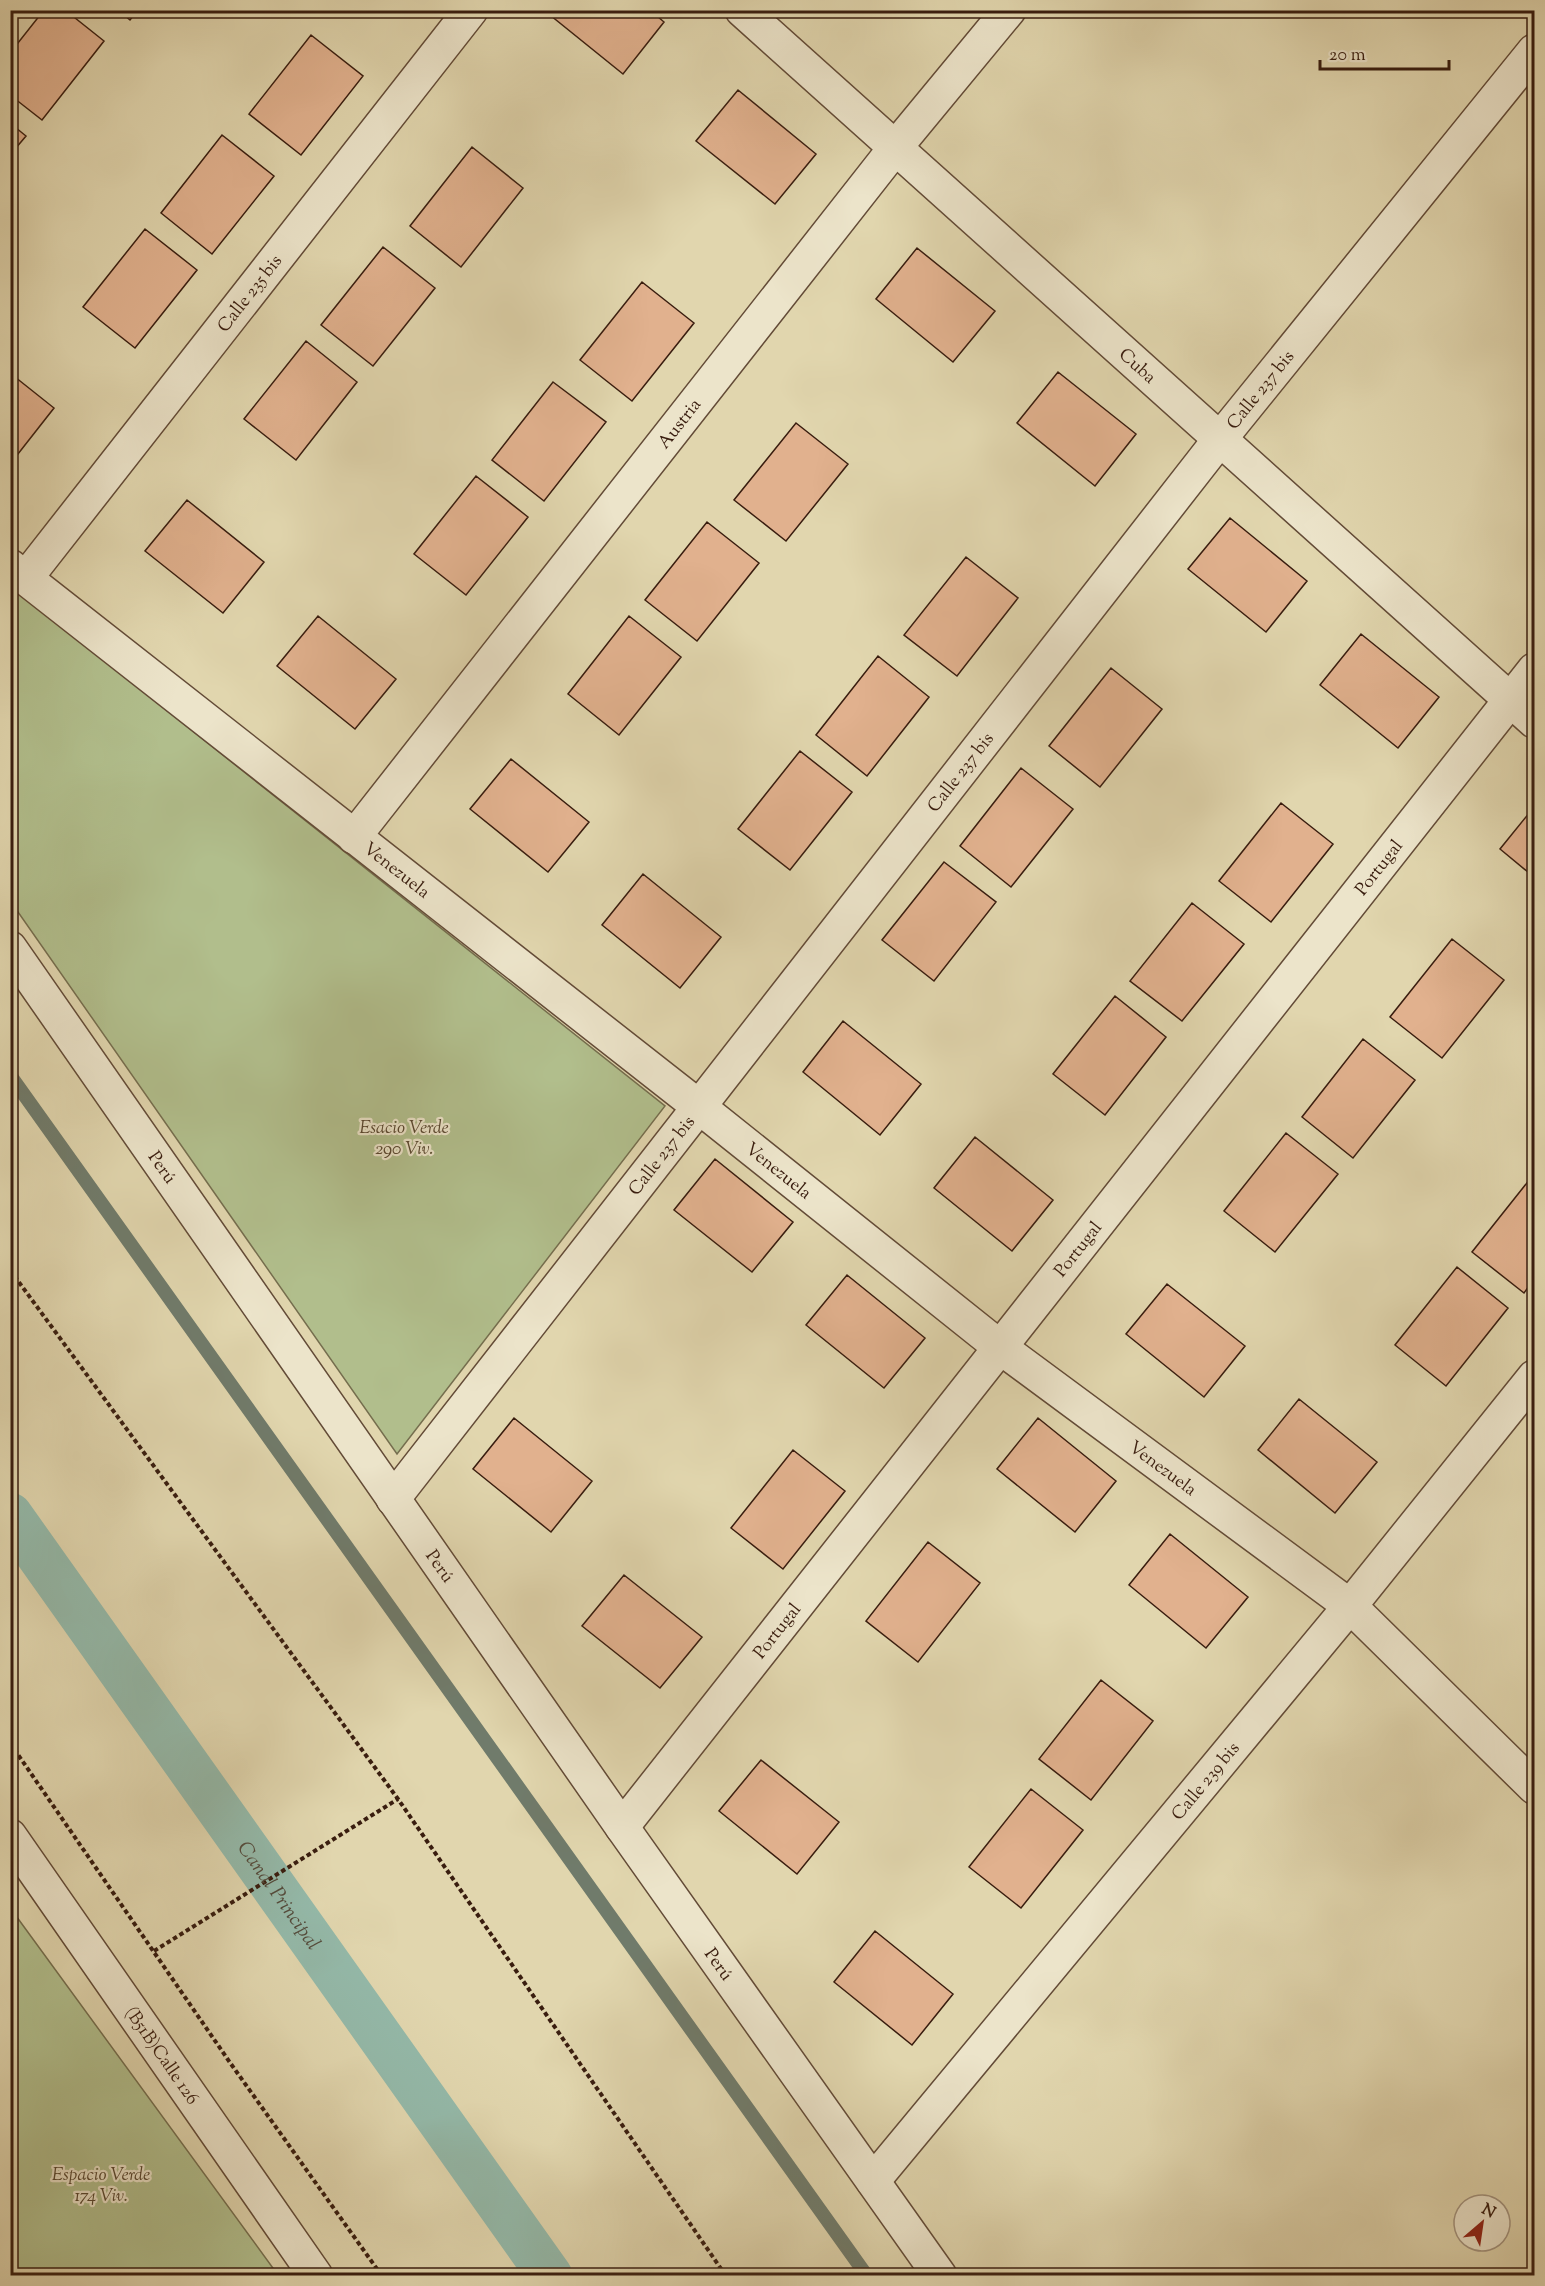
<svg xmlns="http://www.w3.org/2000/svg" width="1545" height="2286" font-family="'Sorts Mill Goudy',serif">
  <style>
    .green { fill: #b1be8c; stroke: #756e4e; stroke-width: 1.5 }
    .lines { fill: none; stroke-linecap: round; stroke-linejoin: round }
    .stream { stroke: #707b6b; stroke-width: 14 }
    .canal { stroke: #94b9a9; stroke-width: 45 }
    .building { fill: #e1b18e; stroke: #391d0f; stroke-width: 1.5 }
    .minor-casing { stroke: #634b37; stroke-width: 36 }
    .path { stroke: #391d0f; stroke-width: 4; stroke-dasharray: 4.5 3; stroke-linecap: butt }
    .minor { stroke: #ece4ca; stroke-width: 33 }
    .labels { text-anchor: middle; stroke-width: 4.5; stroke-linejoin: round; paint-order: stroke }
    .street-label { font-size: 18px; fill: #391d0f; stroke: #ece4ca }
    .park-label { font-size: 18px; font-style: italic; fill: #57452e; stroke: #ece4ca }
    .water-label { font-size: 20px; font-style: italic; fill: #544c3d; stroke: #ece4ca }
  </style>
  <rect width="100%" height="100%" fill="#e1d6ae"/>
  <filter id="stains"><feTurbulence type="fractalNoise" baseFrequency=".00333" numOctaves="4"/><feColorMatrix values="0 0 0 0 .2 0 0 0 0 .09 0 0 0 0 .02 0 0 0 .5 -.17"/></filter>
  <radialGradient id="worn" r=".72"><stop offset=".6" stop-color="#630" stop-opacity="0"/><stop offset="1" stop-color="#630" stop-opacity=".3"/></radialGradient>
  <path class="green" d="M10,586L665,1106L397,1454L11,902Z
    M11,1909L278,2275H11Z"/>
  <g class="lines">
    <path class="stream" d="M10,1075L867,2276"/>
    <path class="canal" id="s1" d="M10,1515L550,2276"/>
  </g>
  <path class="building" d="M44,10H65L104,41L42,120L10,95V53Z
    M118,10H138L130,20Z
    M650,10L664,22L623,74L545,11Z
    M311,35L363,76L301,155L249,114Z
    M738,90L816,154L775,204L696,141Z
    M10,123L26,136L10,155Z
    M222,135L274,176L212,254L161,213Z
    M472,147L523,188L461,267L410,226Z
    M145,229L197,270L135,348L83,307Z
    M383,247L435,288L373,366L321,325Z
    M917,248L995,311L953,362L876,299Z
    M642,282L694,323L632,401L580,360Z
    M306,341L357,382L296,460L244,419Z
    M1058,372L1136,434L1095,486L1017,423Z
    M10,373L54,408L14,459L10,457Z
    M553,382L606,422L544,501L492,460Z
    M796,423L848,464L786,541L734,500Z
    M476,476L528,517L466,595L414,554Z
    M187,500L264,562L223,613L145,551Z
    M1230,518L1307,581L1266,632L1188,569Z
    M707,522L759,563L697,641L645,600Z
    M966,557L1018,598L957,676L904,635Z
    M318,616L396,679L355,729L277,666Z
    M629,616L681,657L619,735L568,694Z
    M1361,634L1439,697L1398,748L1320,685Z
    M878,656L929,697L867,776L816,735Z
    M1111,668L1162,709L1100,787L1049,746Z
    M800,751L852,792L790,870L738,829Z
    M511,759L589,822L548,872L470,809Z
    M1021,768L1073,809L1011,887L960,846Z
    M1281,803L1333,844L1271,922L1219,881Z
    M1534,807V877L1500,849Z
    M944,862L996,902L934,981L882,940Z
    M643,874L721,937L680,988L602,925Z
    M1192,903L1244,944L1182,1021L1130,981Z
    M1452,939L1504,980L1442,1058L1390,1017Z
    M1115,996L1166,1037L1105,1115L1053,1074Z
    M843,1021L921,1084L880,1135L803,1072Z
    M1363,1039L1415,1080L1353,1158L1302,1117Z
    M1286,1133L1338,1174L1275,1252L1224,1211Z
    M975,1137L1053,1200L1012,1251L934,1188Z
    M715,1159L793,1222L752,1272L674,1210Z
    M1534,1174V1279L1524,1293L1472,1252Z
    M1457,1267L1508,1308L1446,1386L1395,1345Z
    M847,1275L925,1338L884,1388L806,1325Z
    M1167,1284L1245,1346L1204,1397L1126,1334Z
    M1299,1399L1377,1462L1335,1513L1258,1450Z
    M514,1418L592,1481L551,1532L473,1469Z
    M1038,1418L1116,1481L1075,1532L997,1469Z
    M793,1450L845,1491L783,1569L731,1528Z
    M1170,1534L1248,1597L1206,1648L1129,1585Z
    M928,1542L980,1583L918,1662L866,1621Z
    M624,1575L702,1637L660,1688L582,1626Z
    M1101,1680L1153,1721L1091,1800L1039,1759Z
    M761,1760L839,1822L797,1874L719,1811Z
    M1031,1789L1083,1830L1021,1908L969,1867Z
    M875,1931L953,1994L912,2045L834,1982Z"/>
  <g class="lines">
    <defs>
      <g id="minor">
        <path id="s2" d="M742,10L1534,721"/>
        <path id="s3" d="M10,566L698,1106L1001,1348L1350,1606L1534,1787"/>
        <path id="s4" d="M26,578L471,10"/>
        <path id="s5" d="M354,837L895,148L1009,10"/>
        <path id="s6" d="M10,948L622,1827L940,2276"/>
        <path id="s7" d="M393,1499L1220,439L1534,51"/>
        <path id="s8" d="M622,1827L1534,670"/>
        <path id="s9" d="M10,1836L316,2276"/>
        <path id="s10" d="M873,2181L1350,1606L1534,1377"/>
      </g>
    </defs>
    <use href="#minor" class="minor-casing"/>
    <path class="path" d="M10,1270L398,1799L726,2276
      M10,1743L231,2064L382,2276
      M154,1951L398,1799"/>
    <use href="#minor" class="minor"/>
  </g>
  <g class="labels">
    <g class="street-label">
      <text dy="6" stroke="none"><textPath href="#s4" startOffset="362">Calle 235 bis</textPath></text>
      <text dy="6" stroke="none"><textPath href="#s2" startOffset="532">Cuba</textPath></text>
      <text dy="6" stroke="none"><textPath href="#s7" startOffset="1408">Calle 237 bis</textPath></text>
      <text dy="6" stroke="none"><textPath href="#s5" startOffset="526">Austria</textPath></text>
      <text dy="6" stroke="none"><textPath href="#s7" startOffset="922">Calle 237 bis</textPath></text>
      <text dy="6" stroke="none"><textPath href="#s8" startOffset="1222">Portugal</textPath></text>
      <text dy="6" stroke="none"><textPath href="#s3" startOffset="492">Venezuela</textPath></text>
      <text dy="6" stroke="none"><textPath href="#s7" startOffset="436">Calle 237 bis</textPath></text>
      <text dy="6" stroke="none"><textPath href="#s6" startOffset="267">Perú</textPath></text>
      <text dy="6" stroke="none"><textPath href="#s3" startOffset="978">Venezuela</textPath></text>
      <text dy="6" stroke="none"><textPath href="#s8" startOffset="736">Portugal</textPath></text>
      <text dy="6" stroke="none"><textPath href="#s3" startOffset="1464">Venezuela</textPath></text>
      <text dy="6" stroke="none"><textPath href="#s6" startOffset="753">Perú</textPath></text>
      <text dy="6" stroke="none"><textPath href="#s8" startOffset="250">Portugal</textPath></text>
      <text dy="6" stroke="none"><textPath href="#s10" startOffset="520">Calle 239 bis</textPath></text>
      <text dy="6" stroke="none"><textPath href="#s6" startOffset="1239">Perú</textPath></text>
      <text dy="6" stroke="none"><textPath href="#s9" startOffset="267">(B51B)Calle 126</textPath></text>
    </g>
    <g class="park-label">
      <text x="404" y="1133">Esacio Verde<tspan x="404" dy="21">290 Viv.</tspan></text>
      <text x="101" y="2180">Espacio Verde<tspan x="101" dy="21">174 Viv.</tspan></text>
    </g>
    <g class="water-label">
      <text dy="7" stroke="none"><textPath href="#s1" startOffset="466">Canal Principal</textPath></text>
    </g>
  </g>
  <rect width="1545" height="2286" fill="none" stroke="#e1d6ae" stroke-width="36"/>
  <rect x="12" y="12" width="1521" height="2262" fill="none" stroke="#391d0f" stroke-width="3"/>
  <rect x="18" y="18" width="1509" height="2250" fill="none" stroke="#391d0f" stroke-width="1.5"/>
  <g transform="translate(1482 2223) rotate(29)"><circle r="28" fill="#ece4ca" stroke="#a4947f" stroke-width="1.5"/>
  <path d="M0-4.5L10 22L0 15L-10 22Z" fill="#8f2418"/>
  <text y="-9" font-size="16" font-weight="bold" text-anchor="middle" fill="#391d0f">N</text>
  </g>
  <path d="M1320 60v9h129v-9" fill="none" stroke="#391d0f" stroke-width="3"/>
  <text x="1329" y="60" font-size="18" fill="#391d0f" stroke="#ece4ca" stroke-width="4.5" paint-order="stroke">20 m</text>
  <rect width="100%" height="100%" filter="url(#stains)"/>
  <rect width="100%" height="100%" fill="url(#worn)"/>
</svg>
